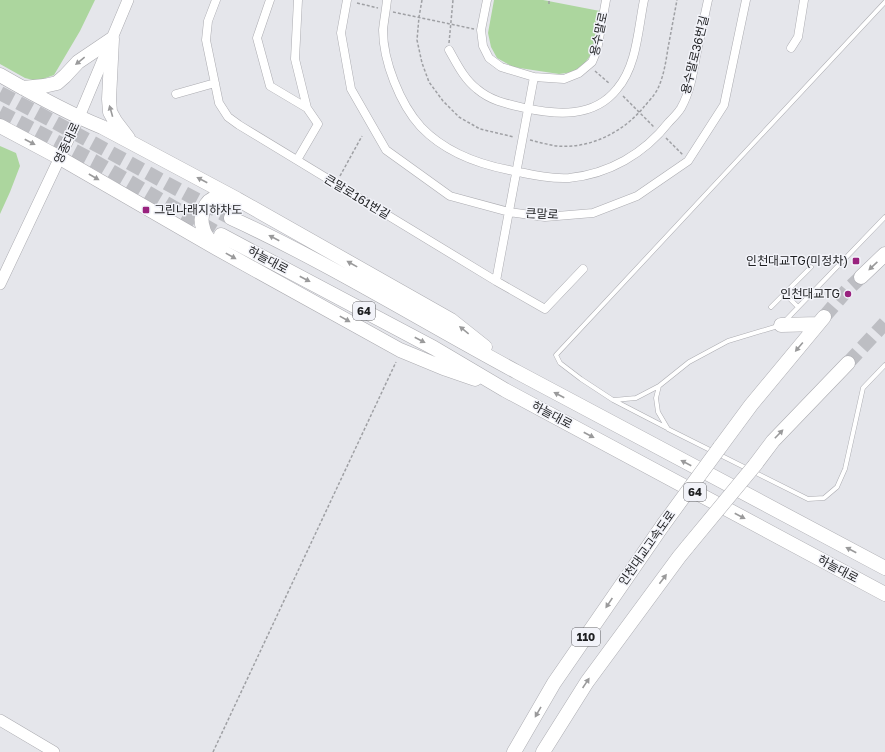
<svg xmlns="http://www.w3.org/2000/svg" width="885" height="752" font-family="'Golos Text','Noto Sans KR',sans-serif">
  <style>
    .green { fill: #acd69e }
    .lines { fill: none; stroke-linecap: round; stroke-linejoin: round }
    .highway-tunnel { stroke: #bdbec3; stroke-width: 14; stroke-dasharray: 14 7; stroke-linecap: butt }
    .lane-casing { stroke: #acacb1; stroke-width: 5 }
    .street-casing { stroke: #acacb1; stroke-width: 9 }
    .secondary-casing { stroke: #acacb1; stroke-width: 12 }
    .highway-casing { stroke: #acacb1; stroke-width: 15 }
    .path { stroke: #9fa0a4; stroke-width: 1.5; stroke-dasharray: 3 2; stroke-linecap: butt }
    .lane { stroke: #fff; stroke-width: 4 }
    .street { stroke: #fff; stroke-width: 8 }
    .secondary { stroke: #fff; stroke-width: 11 }
    .highway { stroke: #fff; stroke-width: 14 }
    .highway-bridge-casing { stroke: #acacb1; stroke-width: 15; stroke-linecap: butt }
    .highway-bridge { stroke: #fff; stroke-width: 14 }
    .oneway { fill: #9a9a9b }
    .poi-dot { fill: #99227e; stroke: #f2f3f9; stroke-width: 1.5 }
    .labels { text-anchor: middle; stroke-width: 3; stroke-linejoin: round; paint-order: stroke }
    .shield { fill: #f2f3f9; stroke: #5e5f62; stroke-width: 1 }
    .shield-label { font-size: 11px; font-weight: bold; fill: #1e1f21 }
    .street-label { font-size: 12px; fill: #1e1f21; stroke: #f2f3f9 }
    .poi-label { font-size: 12px; fill: #1e1f21; stroke: #f2f3f9; text-anchor: end }
  </style>
  <rect width="100%" height="100%" fill="#e5e6eb"/>
  <path class="green" d="M0,0H95L80,31L54,75L37,81L25,78L0,64Z
    M494,0H543L600,11L592,53L585,63L573,72L559,74L513,67L497,58L491,47L488,33Z
    M0,146L16,153L20,166L10,192L0,214Z"/>
  <g class="lines">
    <path class="highway-tunnel" d="M0,93C78,134 154,177 231,218
      M0,112L94,161L221,235
      M824,317L848,289L861,277
      M848,363L885,323"/>
    <defs>
      <path id="lane" d="M785,294L798,307
        M771,307L811,267
        M785,321L885,217
        M778,326L728,341L689,362L659,386L656,398L658,412L668,429L808,499L824,498L837,487L845,469L863,388L885,365
        M614,400L636,398L659,386
        M667,428L613,400L581,379L560,363L556,355L885,2"/>
      <path id="street" d="M216,0L208,21L206,40L219,103L228,117L239,125L496,281L545,309L583,269
        M270,0L257,38L270,86L307,108
        M347,0L341,33L351,89L386,150L450,196L509,212L545,217L593,213L637,196L688,161L724,105L746,0
        M387,0C386,10 384,20 383,30C383,61 400,104 421,127C444,151 478,164 509,170C529,174 549,179 569,178C609,174 644,154 669,122C673,118 678,113 681,108C690,92 693,74 696,56C700,38 704,19 708,0
        M487,0L481,30L483,46L489,58L501,67L534,77L564,79L579,73L592,62L597,50L606,0
        M791,48L798,37L804,0
        M449,50C457,64 464,79 477,89C491,101 507,104 525,108C557,115 594,118 617,89C637,66 638,29 644,0
        M176,94L215,83
        M297,160L318,124L307,108L295,59L298,0
        M496,281L534,77"/>
      <path id="secondary" d="M0,284L79,117L128,0
        M0,720L54,752"/>
      <path id="highway" d="M112,39L109,99L110,112L115,121L128,138
        M0,75C33,94 67,113 102,127L237,199L451,320L485,347
        M23,88L44,86L57,83L65,76L78,62L112,39
        M0,126L60,158L216,248L400,350L446,369L475,379
        M231,218C329,263 422,321 517,372C639,438 762,503 885,568
        M221,235L434,348L505,390L885,594
        M213,244C209,239 204,235 203,228C199,217 204,200 217,197C221,196 228,198 233,199
        M861,277L885,254
        M781,325L818,324
        M720,447L751,405L824,317
        M755,465L773,441L848,363
        M514,752L554,683L663,525
        M543,752L587,682L679,557L688,546"/>
    </defs>
    <use href="#lane" class="lane-casing"/>
    <use href="#street" class="street-casing"/>
    <use href="#secondary" class="secondary-casing"/>
    <use href="#highway" class="highway-casing"/>
    <path class="path" d="M422,0L419,17L417,40L422,63L429,82L443,101L459,117L480,129L514,137
      M357,3L378,8
      M549,4V0
      M393,12L474,29
      M449,43L453,0
      M595,71L610,84
      M623,96L654,127
      M666,138L683,155
      M530,140C539,142 548,145 557,146C589,149 622,133 643,108C648,102 656,94 659,86C664,74 666,61 668,48C671,32 674,16 677,0
      M340,176L362,136
      M213,752L396,362"/>
    <use href="#lane" class="lane"/>
    <use href="#street" class="street"/>
    <use href="#secondary" class="secondary"/>
    <use href="#highway" class="highway"/>
    <defs>
      <path id="highway-bridge" d="M663,525L720,447
        M688,546L755,465"/>
    </defs>
    <use href="#highway-bridge" class="highway-bridge-casing"/>
    <use href="#highway-bridge" class="highway-bridge"/>
  </g>
  <defs><path id="oneway-solid" d="M-6-.8H1V-3.2L6.5 0L1 3.2V.8H-6Z"/></defs>
  <g class="oneway">
    <use href="#oneway-solid" transform="translate(80 61) rotate(141)"/>
    <use href="#oneway-solid" transform="translate(111 111) rotate(-106)"/>
    <use href="#oneway-solid" transform="translate(30 142) rotate(28)"/>
    <use href="#oneway-solid" transform="translate(94 177) rotate(30)"/>
    <use href="#oneway-solid" transform="translate(202 180) rotate(-152)"/>
    <use href="#oneway-solid" transform="translate(274 238) rotate(-152)"/>
    <use href="#oneway-solid" transform="translate(231 256) rotate(29)"/>
    <use href="#oneway-solid" transform="translate(352 264) rotate(-151)"/>
    <use href="#oneway-solid" transform="translate(873 266) rotate(137)"/>
    <use href="#oneway-solid" transform="translate(305 279) rotate(28)"/>
    <use href="#oneway-solid" transform="translate(345 319) rotate(29)"/>
    <use href="#oneway-solid" transform="translate(464 330) rotate(-141)"/>
    <use href="#oneway-solid" transform="translate(420 340) rotate(28)"/>
    <use href="#oneway-solid" transform="translate(799 347) rotate(130)"/>
    <use href="#oneway-solid" transform="translate(559 395) rotate(-152)"/>
    <use href="#oneway-solid" transform="translate(779 434) rotate(-46)"/>
    <use href="#oneway-solid" transform="translate(589 435) rotate(28)"/>
    <use href="#oneway-solid" transform="translate(686 463) rotate(-152)"/>
    <use href="#oneway-solid" transform="translate(740 516) rotate(28)"/>
    <use href="#oneway-solid" transform="translate(851 550) rotate(-152)"/>
    <use href="#oneway-solid" transform="translate(663 579) rotate(-53)"/>
    <use href="#oneway-solid" transform="translate(609 603) rotate(124)"/>
    <use href="#oneway-solid" transform="translate(586 683) rotate(-56)"/>
    <use href="#oneway-solid" transform="translate(538 712) rotate(120)"/>
  </g>
  <g class="poi-dot">
    <rect x="142" y="206" width="8" height="8" rx="2"/>
    <rect x="852" y="257" width="8" height="8" rx="2"/>
    <circle cx="848" cy="294" r="4"/>
  </g>
  <g class="labels">
    <g class="shield">
      <rect x="353" y="302" width="22" height="18" rx="3"/>
      <rect x="684" y="483" width="22" height="18" rx="3"/>
      <rect x="572" y="628" width="28" height="18" rx="3"/>
    </g>
    <g class="shield-label">
      <text x="364" y="315">64</text>
      <text x="695" y="496">64</text>
      <text x="586" y="641">110</text>
    </g>
    <g class="street-label">
      <text transform="translate(599 34) rotate(-78)" y="4">용수말로</text>
      <text transform="translate(695 55) rotate(-76)" y="4">용수말로36번길</text>
      <text transform="translate(67 143) rotate(-65)" y="4">영종대로</text>
      <text transform="translate(357 197) rotate(31)" y="4">큰말로161번길</text>
      <text transform="translate(542 214) rotate(3)" y="4">큰말로</text>
      <text transform="translate(268 260) rotate(28)" y="4">하늘대로</text>
      <text transform="translate(552 415) rotate(28)" y="4">하늘대로</text>
      <text transform="translate(647 548) rotate(-55)" y="4">인천대교고속도로</text>
      <text transform="translate(838 569) rotate(28)" y="4">하늘대로</text>
    </g>
    <g class="poi-label">
      <text x="154" y="214" text-anchor="start">그린나래지하차도</text>
      <text x="848" y="265">인천대교TG(미정차)</text>
      <text x="840" y="298">인천대교TG</text>
    </g>
  </g>
</svg>
